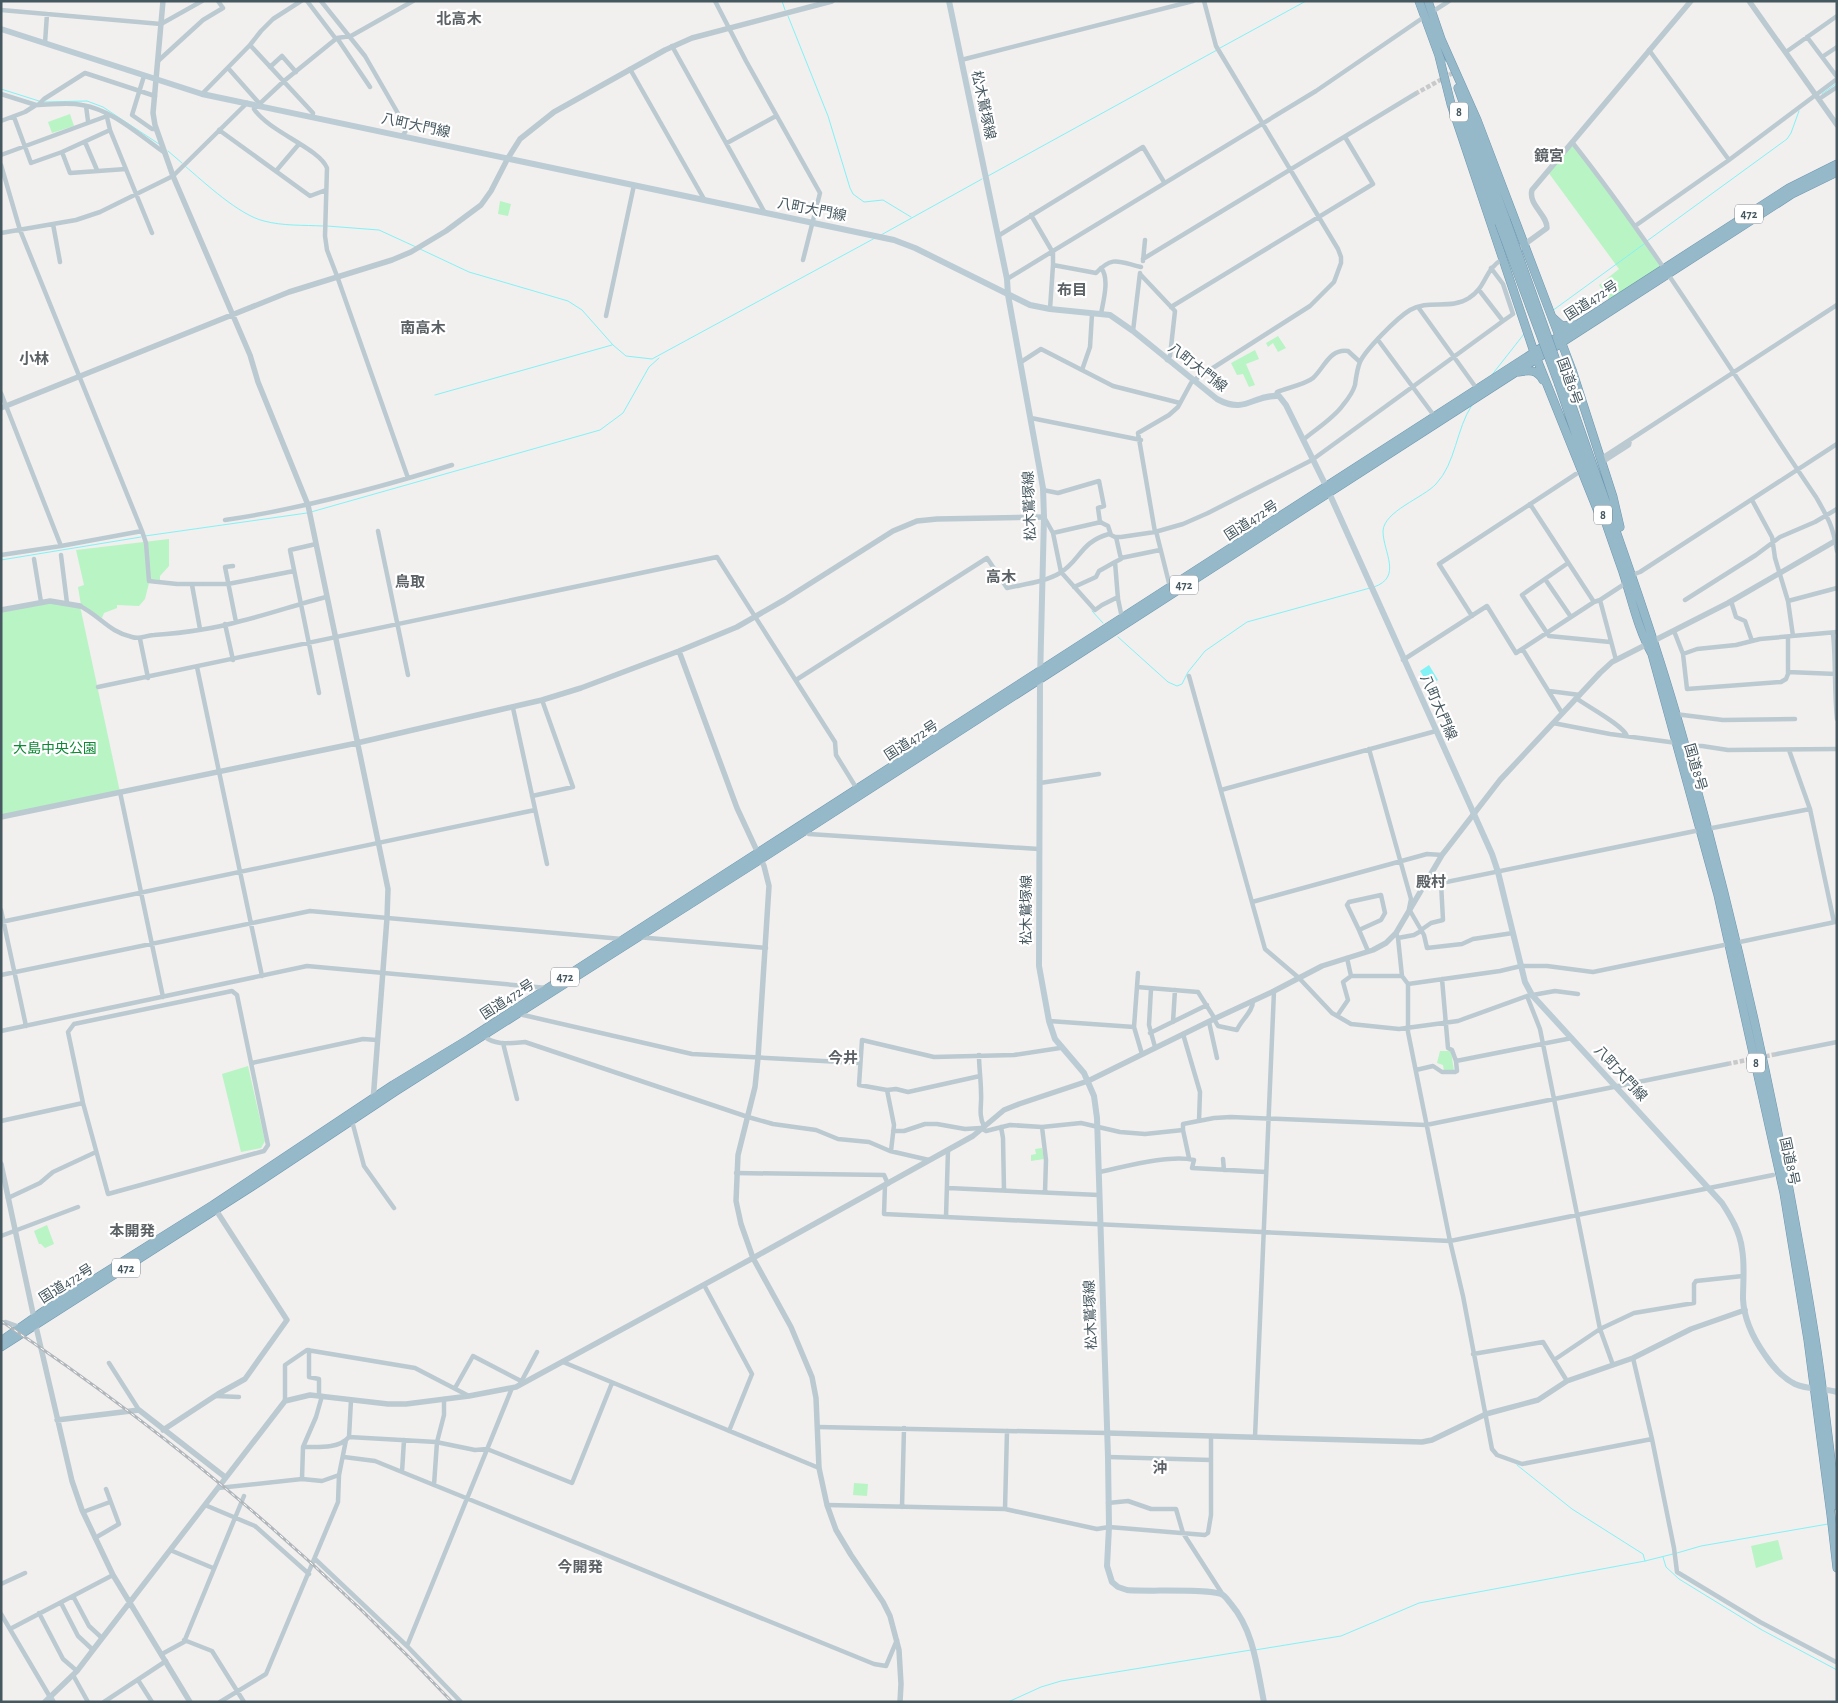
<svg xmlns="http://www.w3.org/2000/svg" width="1838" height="1703" font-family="'Alegreya Sans','Noto Sans JP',sans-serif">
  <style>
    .green { fill: #b9f4c5 }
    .water { fill: #81f2f6 }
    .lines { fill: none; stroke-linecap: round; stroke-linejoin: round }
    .stream { stroke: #81f2f6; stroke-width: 1 }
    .minor-tunnel { stroke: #c7c9cb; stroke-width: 4.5; stroke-dasharray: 4.5 2; stroke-linecap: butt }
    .trunk-casing { stroke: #6c98af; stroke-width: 9 }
    .minor { stroke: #bbcad0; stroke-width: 4.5 }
    .tertiary { stroke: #bbcad0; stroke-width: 5.5 }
    .secondary { stroke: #bbccd5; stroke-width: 6 }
    .trunk { stroke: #96b9ca; stroke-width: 8 }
    .rail-casing { stroke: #b0b6ba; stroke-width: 3 }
    .rail { stroke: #fff; stroke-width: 1; stroke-dasharray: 4; stroke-linecap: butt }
    .trunk-bridge-casing { stroke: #6c98af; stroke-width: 9; stroke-linecap: butt }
    .trunk-bridge { stroke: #96b9ca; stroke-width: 8 }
    .labels { text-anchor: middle; stroke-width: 4.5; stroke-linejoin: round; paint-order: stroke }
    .shield { fill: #fff; stroke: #7d898f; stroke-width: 1 }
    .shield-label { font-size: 12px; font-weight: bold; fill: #45575f }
    .street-label { font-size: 14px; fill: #45575f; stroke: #fff }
    .park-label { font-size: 14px; fill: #0d8935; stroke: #fff }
    .neighbourhood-label { font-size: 15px; font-weight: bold; fill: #5b6165; stroke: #fff }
  </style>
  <rect width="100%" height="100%" fill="#f2efef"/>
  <path class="green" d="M70,114L74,126L52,133L48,122Z
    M1572,144L1634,226L1661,267L1610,301L1599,285L1619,269L1548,172Z
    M500,201L511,204L508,216L498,214Z
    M1278,336L1286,348L1278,352L1273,343L1268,347L1266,343Z
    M1255,350L1259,359L1246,364L1255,385L1249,387L1243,374L1237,375L1231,363Z
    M169,539V566L160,576V580L150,579L145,599L139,606L117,605V608L104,613L102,618L81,605L78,587L84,585L76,550Z
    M50,602L80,606L120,792L1,816V611Z
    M1440,1051H1451L1454,1071H1444L1443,1065L1437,1063Z
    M248,1066L265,1141L261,1148L241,1152L222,1074Z
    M1042,1148L1044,1159L1031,1161V1155L1036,1154L1035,1149Z
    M47,1225L54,1244L45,1248L41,1244H39L34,1231Z
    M854,1483L868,1484L867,1496L853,1495Z
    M1778,1540L1783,1559L1756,1568L1751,1546Z"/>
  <path class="water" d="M1429,665L1438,680L1429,685L1420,671Z"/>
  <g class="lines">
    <path class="stream" d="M782,1L785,10
      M788,16L828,116L850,188L853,194L864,202L883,200L911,217
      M1220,48L1306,1
      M1,89L39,101
      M1822,94L1837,83
      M43,102L87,101L103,107L159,144
      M168,151L182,163
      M185,166C205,183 239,215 264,221C283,226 303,225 323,226
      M988,176L1217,50
      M327,226L379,230L416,247
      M881,235L982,179
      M1647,241L1787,139L1791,133L1799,111
      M420,249L469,272L568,301L582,310L613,345L626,356L652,359L875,238
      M1552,311L1644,244
      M1491,376L1524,334
      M435,395L612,345
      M311,512L600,430L623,413L649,367L659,358
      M145,536L307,513
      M1,560L141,537
      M1374,587C1403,577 1383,552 1383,531C1384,511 1423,498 1436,484C1456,463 1456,429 1472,405
      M1092,611L1103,623
      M1118,637L1168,682L1177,686L1182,684L1188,672L1205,651L1247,622L1370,588
      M1517,1465L1572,1509L1643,1554L1645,1561
      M1677,1553L1701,1546L1828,1524
      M1663,1557L1666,1567L1679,1579L1762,1630L1837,1670
      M1255,1650L1341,1636L1419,1603L1645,1561L1673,1554
      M1008,1702L1041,1687L1061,1681L1251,1650"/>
    <path class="minor-tunnel" d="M1415,94L1460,69
      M1727,1064L1777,1054"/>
    <defs>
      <path id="trunk" d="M1419,1L1441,61
        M1428,1L1442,42
        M1441,39L1477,120L1572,370L1613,497L1620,527
        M1439,56L1451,104L1534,352L1599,514
        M1458,88L1506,220
        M1463,124L1499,223
        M1552,317L1562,326L1574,325
        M1518,372C1529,370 1537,369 1543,380
        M1564,383C1605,502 1650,620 1684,742C1739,938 1783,1137 1815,1338C1824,1394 1829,1450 1837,1506
        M1559,385C1580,447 1601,510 1623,572C1632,600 1638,629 1652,654L1718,895L1784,1193L1808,1340L1831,1515L1837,1568
        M1,1341L44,1311L213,1205L393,1085L469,1039L787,834L1665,268L1789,188L1837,164
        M1,1347L262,1180L396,1091L761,859L1792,194L1837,172"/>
    </defs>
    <use href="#trunk" class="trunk-casing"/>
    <path class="minor" d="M307,1L336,39
      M321,1L365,56L407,129L403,135
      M715,1L746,61L820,193L803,260
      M1,10L161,24L202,1
      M1432,12L1449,1
      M1807,37L1837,77
      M337,38L370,87
      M45,43L47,14
      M250,45L313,113L312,117
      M672,46L765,213
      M1649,50L1729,160
      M1786,52L1837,16
      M1822,57L1837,47
      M961,60L1193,1
      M158,61L203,20L223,8L218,1
      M270,67L282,56L296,72
      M228,68L259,103
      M630,69L704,199
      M144,76L132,115L152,129H156
      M1,94L36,105L25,112L1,121
      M202,94L250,45L261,31L273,19L301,1
      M1819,99L1837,87
      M36,105C51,105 67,102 82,105C113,110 139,135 165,153
      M38,105L44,99L85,73L155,96
      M86,106L88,121
      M106,113L110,130L152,233
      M14,117L31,163L62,152L110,130
      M219,130L310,196L326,190
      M85,142L97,170
      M1572,142C1661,255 1735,378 1816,497C1828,518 1833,526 1837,551
      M727,143L776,116
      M62,152L70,173L126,169
      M1,155L107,116
      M1,165L20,230L142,531L146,543L149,581L177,584H228L294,571
      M276,171L299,144
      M1031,215L1052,251
      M53,224L60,262
      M1635,226L1729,160L1837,79
      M1,233L76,220L100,212L173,176L247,103
      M998,236L1143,147L1164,182
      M1053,251V265
      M1143,259L1415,94
      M1143,261L1145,240
      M1101,268C1110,278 1103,302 1101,314
      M1491,268L1503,284L1513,314L1503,321
      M1140,274L1175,311L1170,356L1167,360
      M1007,279L1316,91L1424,17
      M1171,307L1373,184L1345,137
      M1418,307L1477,389
      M1050,309L1053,265L1096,273C1113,255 1119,262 1141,267
      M606,316L634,185
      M1133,331L1140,273
      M1378,340L1435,417
      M1021,362L1041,349L1113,386L1180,403
      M1082,370L1090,347L1092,314
      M1,393L61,546L1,555
      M1276,395L1277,392C1287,388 1306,384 1313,378C1324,368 1330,348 1348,351L1360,362
      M1031,418L1141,440
      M1303,440C1316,429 1334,418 1343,405C1348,399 1353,392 1355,385C1356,378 1357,369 1360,362C1366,349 1397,318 1410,310C1428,299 1451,310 1469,298C1487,287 1484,269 1503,259
      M1605,456L1837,305
      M1601,463L1629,445L1630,440
      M408,478L337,276L327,250L325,236L327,168C319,148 269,132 254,109L284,81L337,38L351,36L413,1
      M1043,490L1058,493L1099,481L1104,506L1098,508L1100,522L1108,526L1111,535
      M1752,500L1772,537L1775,558L1788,601L1793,636
      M1530,504L1594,602
      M1044,517L1053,533L1061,572L1095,610L1102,605L1118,597
      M225,520C302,509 378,488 452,465
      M378,531L408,675
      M1156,531L1170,587
      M1155,532L1138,433L1169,415L1178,407L1191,383L1194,380L1310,306L1334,282L1341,263V257L1338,249L1216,46L1204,1
      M1053,533L1101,522
      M1116,537L1121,559L1115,562L1118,599L1122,618
      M316,544L290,550L319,693
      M61,546L142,531
      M61,555L67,603
      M1121,558L1160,550
      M34,559L41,602
      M1568,563L1522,595L1549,636L1610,642
      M233,566L225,567L236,622
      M1632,575L1640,572L1837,444
      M1545,579L1571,617
      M192,585L200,629
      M1074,587L1096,577L1099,571L1115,562
      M1600,600L1616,660
      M1685,600L1756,555L1780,537L1815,522L1837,509
      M1731,601L1736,617L1745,621L1752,641
      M1788,601L1837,588
      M80,606C100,616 109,632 132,637C141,640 145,635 154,635C183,633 213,629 241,621C270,614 298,604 326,597
      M1472,616L1439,564L1576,474
      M225,624L233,660
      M1674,631L1683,654L1697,649L1736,645L1760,639L1837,632
      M1833,633C1836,661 1834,690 1837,719
      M140,639L148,678
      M1523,650L1562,713
      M1683,654L1687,689L1781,682L1786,679L1788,674V637
      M1403,660L1487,606L1516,653L1594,602L1600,600L1626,583
      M197,667L262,976
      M1788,672L1836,674
      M1189,676L1265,949L1299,978L1332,1013L1351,1024L1399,1029L1458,1021L1527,996
      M796,680L987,558L1007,588C1025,584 1045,582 1060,573C1081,560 1080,542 1109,534L1115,537H1121L1155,532L1183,524L1208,513L1312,460L1503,321L1479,290
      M98,687L717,557L835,742L836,755L857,789
      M1549,691L1580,695
      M1576,698C1588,707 1623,725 1627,736
      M513,708L547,864
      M1675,714L1723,720L1795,719
      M1553,723L1610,734L1677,743
      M1684,746H1702L1728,750L1837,749
      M1369,749L1411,899L1409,909L1424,935L1427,948L1462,944L1473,939L1513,933
      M1789,750L1810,809L1834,922
      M1040,783L1099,774
      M1221,790L1436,731
      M120,792L163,997
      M532,796L573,787L542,700
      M1707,829L1810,809
      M804,831L809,834L1039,849
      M1422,887L1700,830
      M1252,902L1427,854L1442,855
      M1,910L26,1026
      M1,922L535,810
      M1359,930L1347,905L1349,902L1381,895L1385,913L1381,920L1359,930L1368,951
      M1421,930L1431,923L1443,920L1441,883
      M1396,933L1398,938L1402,976L1408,984V1032L1450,1241L1463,1296L1492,1449L1497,1455L1522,1464L1652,1439
      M637,937L766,948
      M1398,938L1414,935L1421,931
      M1735,943L1835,922
      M1347,958L1351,976H1402
      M1138,973L1134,1027L1142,1054
      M1,975L310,911L622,939
      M1442,979L1448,1048L1452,1050L1456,1061
      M1408,984L1500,971L1521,966H1547L1593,972L1729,944
      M1137,987L1198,992L1215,1019
      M1151,989L1149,1025L1155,1047
      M232,991L237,995L268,1145L264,1151L108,1194L83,1103L68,1032L74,1024Z
      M1578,994L1555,991L1527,996L1540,1029L1600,1329L1613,1365
      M519,1014L692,1054L860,1063
      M1337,1016L1348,1000L1343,982L1351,976
      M1214,1019L1218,1026L1237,1030C1241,1020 1253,1012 1253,1001
      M1049,1021L1134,1027
      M1173,1022L1175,990
      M1209,1022L1217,1058
      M1,1031L307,966L547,988
      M1150,1033L1207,1005
      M1183,1034L1200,1092L1199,1121
      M484,1036C495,1046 511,1043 525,1042L748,1117L773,1124L816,1130L838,1139L869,1142L890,1151L929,1160
      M503,1043L517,1099
      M1777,1054L1837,1042
      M979,1055C979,1068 981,1080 981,1093C982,1104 978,1115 984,1126
      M252,1063L363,1039L377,1040
      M1416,1070L1433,1066L1442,1072H1455L1457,1071L1456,1061L1572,1038
      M980,1076L908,1092L896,1089L887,1090L859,1085L862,1040L934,1057L1014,1055L1060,1048
      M887,1090L894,1125L891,1151
      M1,1121L83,1103
      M352,1121L364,1166L394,1208
      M1001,1127L1003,1138L1004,1190
      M1042,1127L1046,1160L1045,1192
      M1183,1130L1189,1158
      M893,1131H904L925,1124H937L965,1129L981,1128L986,1131L1010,1125L1042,1127L1081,1123L1120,1132L1145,1134L1183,1130V1124L1214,1118L1231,1117L1426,1125L1727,1064
      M1223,1159L1224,1170
      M1099,1172C1124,1167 1170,1154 1194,1160L1192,1168L1266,1172
      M736,1173L884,1175L888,1184
      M885,1185L884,1214L1450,1241L1773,1175
      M948,1188L1099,1195
      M8,1198L40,1183L53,1172L96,1152
      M946,1217L948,1150
      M1,1236L78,1207
      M704,1285L752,1374L729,1431
      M1,1323L6,1322L17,1326
      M309,1350V1377L319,1379V1396
      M1473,1354L1543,1342L1567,1381
      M1633,1358L1652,1439L1674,1548L1677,1572L1760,1622L1836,1662
      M1554,1360L1600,1329L1634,1313L1694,1303V1284L1696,1281L1743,1276
      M563,1362L819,1468
      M109,1363L139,1410
      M520,1384L537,1352
      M455,1388L473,1356L521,1381
      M216,1396L239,1397
      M285,1401V1365L307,1350L415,1368L469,1396
      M818,1427L1107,1433
      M349,1437L351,1400
      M1255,1437L1274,991
      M303,1447C318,1447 339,1449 349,1437L436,1442L475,1450L487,1449L572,1483L612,1383
      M344,1457L375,1461L402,1472L874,1664L886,1666L897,1640
      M1108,1457L1211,1460
      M402,1472L404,1440
      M302,1479L303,1447L316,1417L322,1396
      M434,1485L437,1442L444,1415V1399
      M218,1488L302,1479L322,1481L339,1475
      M1108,1503L1128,1501L1151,1509H1176L1183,1533L1223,1595
      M205,1505L255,1526L309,1574
      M827,1505L1005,1509L1097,1529L1109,1527L1205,1535L1208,1533L1211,1515V1436
      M902,1507L904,1428
      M1005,1509L1007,1431
      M83,1512L110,1502
      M95,1538L119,1524L106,1489
      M170,1550L213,1568
      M315,1559L407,1646L461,1702
      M1,1584L25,1573
      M73,1596L89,1626L102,1638
      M61,1603L78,1636L93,1650
      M39,1613L63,1659L77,1671
      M1,1614L50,1697
      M10,1629L113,1575
      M184,1640L212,1651L244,1702
      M407,1646L512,1388
      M162,1654L184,1642L244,1496
      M73,1675L88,1702
      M138,1680L152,1702
      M104,1702L166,1661
      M220,1702L266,1674L338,1502L339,1475L346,1440"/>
    <path class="tertiary" d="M163,1L153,113L155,125L173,176L250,355L258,382L308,505L388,889L387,918L373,1101
      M1749,1L1837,125
      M1514,252L1547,228C1547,214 1528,205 1532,190L1691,1
      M1,408L289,292L392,260L411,252L446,231L481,205L491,191L508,158L520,139L554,112L665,50L692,38L832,1
      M1,610L50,601L80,606
      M679,651L737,808L764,866L769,886L758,1058L755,1087L738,1155L736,1201L741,1224L753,1258L791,1327L812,1377L816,1398L819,1468L827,1505L836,1530L851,1555L883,1602L890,1616L899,1650L901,1684L900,1702
      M1,817L357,743L542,700L581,688L679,651L737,627L784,600L893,531L917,521L937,519L1044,517
      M1,1164L34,1318L72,1481L82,1510L113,1575L190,1702
      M57,1420L139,1410L225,1477
      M163,1430L218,1394L245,1379L287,1320L214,1207
      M1107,1433L1422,1442L1432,1440L1486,1414L1538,1400L1567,1381L1633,1358L1691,1329L1745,1310
      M50,1697L77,1671L93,1650L285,1401L310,1395L388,1404H406L469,1396L516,1387L753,1258L973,1136L1004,1110L1019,1104L1088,1081L1214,1019L1274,991L1322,966L1373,950L1386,943L1396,933L1442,855L1500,780L1600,673L1612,662L1728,603L1837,540"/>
    <path class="secondary" d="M949,1L1007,279L1008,295L1043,488L1044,517L1040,680L1039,966L1049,1021L1055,1039L1084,1073L1094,1096L1097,1118L1108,1457L1109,1527L1107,1566L1112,1582L1118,1587L1127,1590C1146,1592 1211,1588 1223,1595C1226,1597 1229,1602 1231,1604C1254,1631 1257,1668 1264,1702
      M1,29L202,94L894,240L915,248L1030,305L1050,309L1110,315L1133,331L1217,399C1246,415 1253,394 1279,396L1286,405L1326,486L1492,854L1498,872L1525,982L1532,995L1722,1203C1731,1217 1740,1232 1742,1249C1745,1265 1743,1282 1743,1299C1744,1320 1753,1338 1765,1355C1773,1367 1783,1378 1795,1384C1808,1390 1823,1388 1837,1392
      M45,1702L50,1697L53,1702"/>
    <use href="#trunk" class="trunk"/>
    <defs>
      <path id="rail" d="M1,1321C165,1430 317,1558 452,1702"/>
    </defs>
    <use href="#rail" class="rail-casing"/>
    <use href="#rail" class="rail"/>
    <defs>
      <path id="trunk-bridge" d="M1506,220L1564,383
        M1499,223L1559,385"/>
    </defs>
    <use href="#trunk-bridge" class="trunk-bridge-casing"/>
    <use href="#trunk-bridge" class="trunk-bridge"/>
  </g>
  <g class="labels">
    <g class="shield">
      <rect x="1450" y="102.5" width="18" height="19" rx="4"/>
      <rect x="1735" y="204.5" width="28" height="19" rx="4"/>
      <rect x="1594" y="505.5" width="18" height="19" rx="4"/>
      <rect x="1170" y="575.5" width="28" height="19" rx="4"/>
      <rect x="551" y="967.5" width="28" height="19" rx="4"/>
      <rect x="1747" y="1053.5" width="18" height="19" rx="4"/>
      <rect x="112" y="1258.5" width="28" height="19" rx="4"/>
    </g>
    <g class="shield-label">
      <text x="1459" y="116">8</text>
      <text x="1749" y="218">472</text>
      <text x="1603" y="519">8</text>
      <text x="1184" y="589">472</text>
      <text x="565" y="981">472</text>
      <text x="1756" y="1067">8</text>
      <text x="126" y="1272">472</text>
    </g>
    <g class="street-label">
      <text transform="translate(984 105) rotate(78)" y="5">松木鷲塚線</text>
      <text transform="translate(416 125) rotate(12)" y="5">八町大門線</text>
      <text transform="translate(812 209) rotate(11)" y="5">八町大門線</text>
      <text transform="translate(1591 300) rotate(-33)" y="5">国道472号</text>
      <text transform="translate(1198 367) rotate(38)" y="5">八町大門線</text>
      <text transform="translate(1570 381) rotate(70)" y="5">国道8号</text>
      <text transform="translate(1029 506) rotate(-92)" y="5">松木鷲塚線</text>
      <text transform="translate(1251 520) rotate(-33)" y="5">国道472号</text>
      <text transform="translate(1439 707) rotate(66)" y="5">八町大門線</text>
      <text transform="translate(911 740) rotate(-33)" y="5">国道472号</text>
      <text transform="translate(1696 767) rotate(74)" y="5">国道8号</text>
      <text transform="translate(1026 910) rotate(-90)" y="5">松木鷲塚線</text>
      <text transform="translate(507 999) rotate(-33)" y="5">国道472号</text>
      <text transform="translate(1621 1073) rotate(47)" y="5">八町大門線</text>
      <text transform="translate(1790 1161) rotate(78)" y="5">国道8号</text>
      <text transform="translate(66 1283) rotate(-32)" y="5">国道472号</text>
      <text transform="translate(1090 1315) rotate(-92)" y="5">松木鷲塚線</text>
    </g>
    <g class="park-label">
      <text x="55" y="753">大島中央公園</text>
    </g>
    <g class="neighbourhood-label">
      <text x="459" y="24">北高木</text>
      <text x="1549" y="161">鏡宮</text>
      <text x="1072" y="295">布目</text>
      <text x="423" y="333">南高木</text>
      <text x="34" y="364">小林</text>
      <text x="1001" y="582">高木</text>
      <text x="410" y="587">鳥取</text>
      <text x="1431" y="887">殿村</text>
      <text x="843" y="1063">今井</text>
      <text x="132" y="1236">本開発</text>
      <text x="1160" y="1473">沖</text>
      <text x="580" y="1572">今開発</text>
    </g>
  </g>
  <rect width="1838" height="1703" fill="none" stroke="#45575f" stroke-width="5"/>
</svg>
